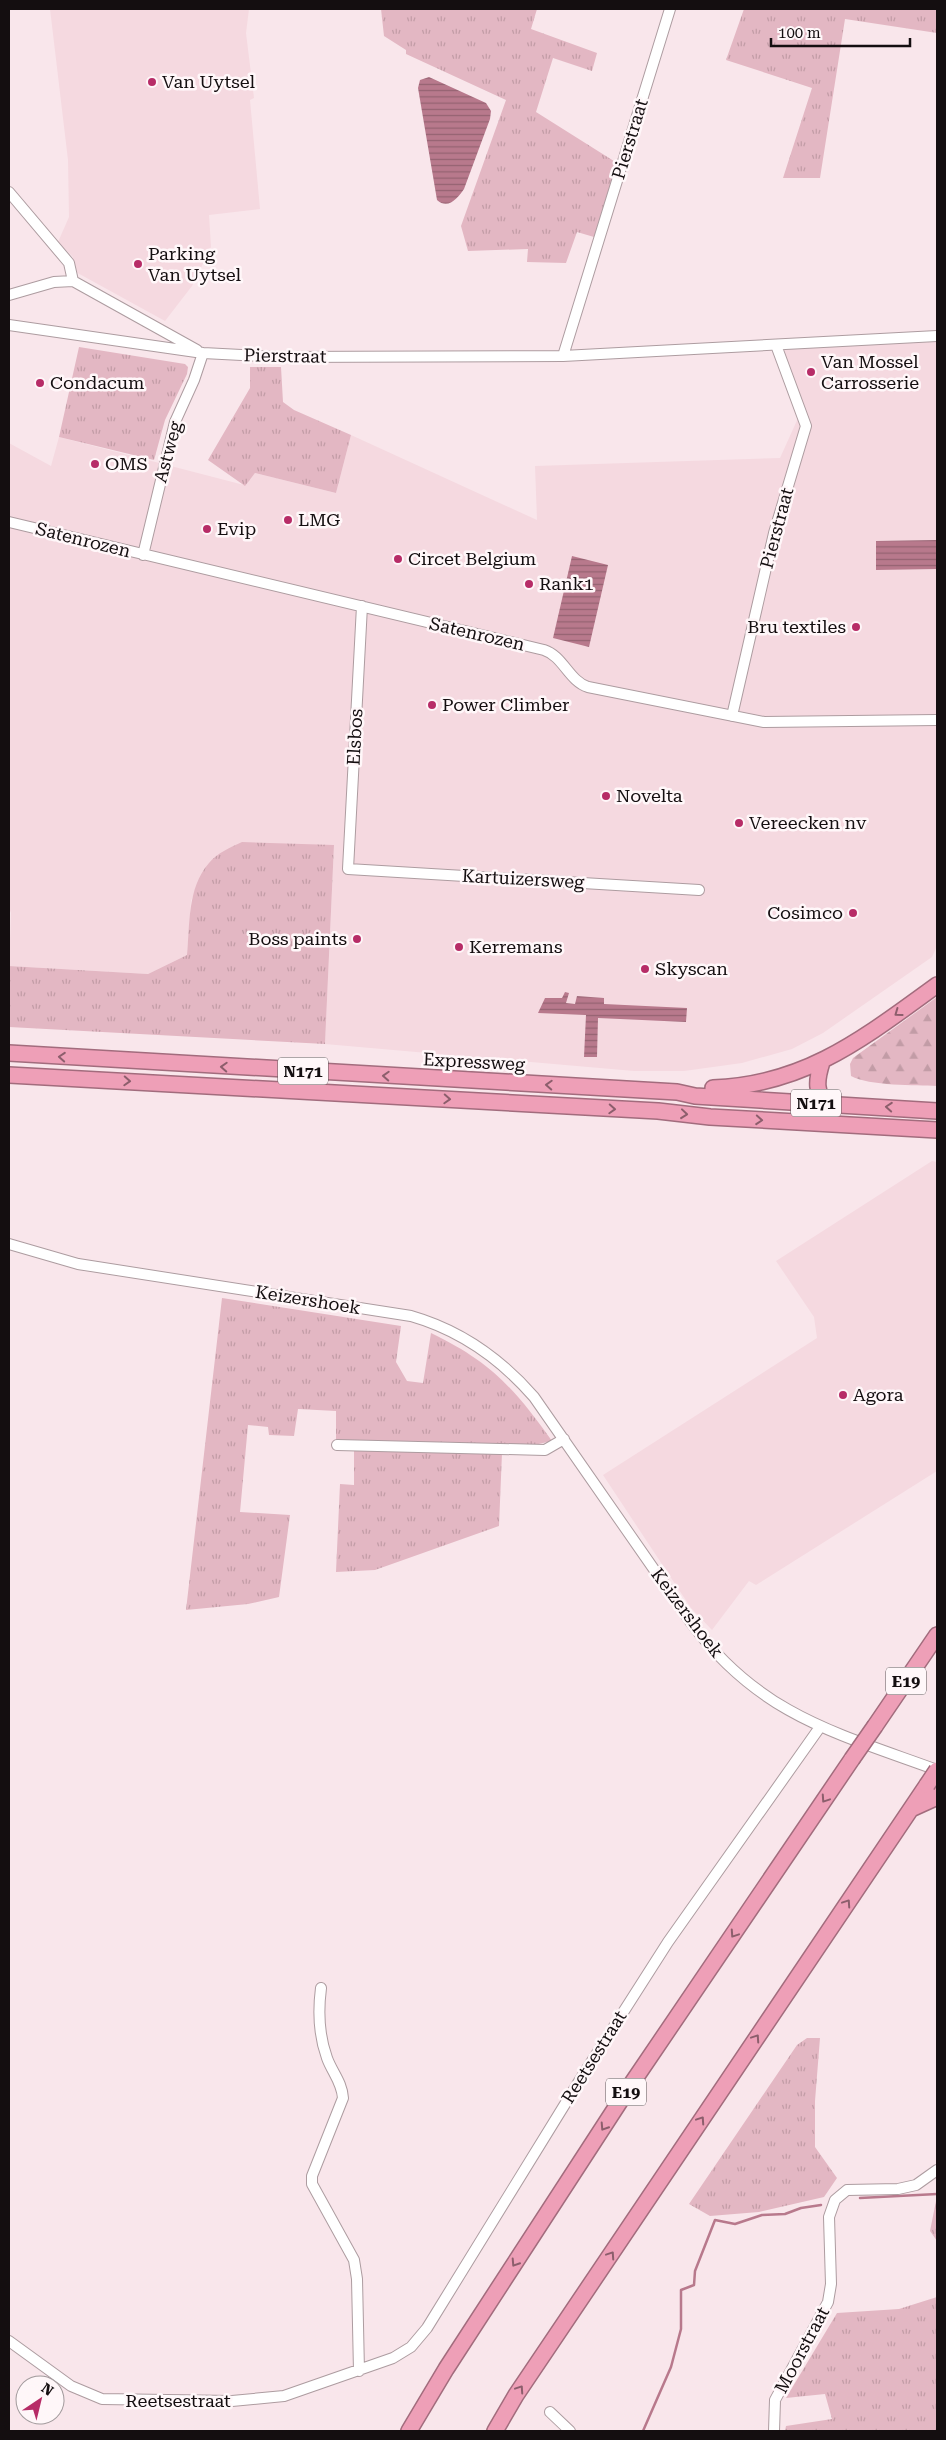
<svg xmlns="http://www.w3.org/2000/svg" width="946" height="2440" font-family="'Roboto Serif',serif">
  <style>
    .built { fill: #f5d9e0 }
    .grass { fill: url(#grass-tufts) }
    .forest { fill: url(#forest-firs) }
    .water { fill: url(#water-rules) }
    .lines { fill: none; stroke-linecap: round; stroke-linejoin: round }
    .stream { stroke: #b8798c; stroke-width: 2.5 }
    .minor-casing { stroke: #ad9ca0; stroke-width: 12 }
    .highway-casing { stroke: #a26c7d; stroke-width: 18 }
    .minor { stroke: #fff; stroke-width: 10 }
    .highway { stroke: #ee9fb7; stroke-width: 15 }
    .highway-bridge-casing { stroke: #a26c7d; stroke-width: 18; stroke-linecap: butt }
    .highway-bridge { stroke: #ee9fb7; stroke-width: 15 }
    .oneway { stroke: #8c5e6c }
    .poi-dot { fill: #b72c67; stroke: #fff7f9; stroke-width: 2 }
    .labels { text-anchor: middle; stroke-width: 5; stroke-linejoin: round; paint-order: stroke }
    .shield { fill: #fff7f9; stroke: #5a5456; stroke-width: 1 }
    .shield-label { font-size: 16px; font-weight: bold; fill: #140e10 }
    .poi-label { font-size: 18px; fill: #140e10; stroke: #fff7f9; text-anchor: start }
    .street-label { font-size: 18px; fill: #140e10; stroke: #fff7f9 }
  </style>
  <defs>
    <pattern id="grass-tufts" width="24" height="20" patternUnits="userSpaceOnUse" patternTransform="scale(1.25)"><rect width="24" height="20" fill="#e3b7c3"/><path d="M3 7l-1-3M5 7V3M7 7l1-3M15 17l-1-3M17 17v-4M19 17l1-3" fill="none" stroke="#c29ca6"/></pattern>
    <pattern id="forest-firs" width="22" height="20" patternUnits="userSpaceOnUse" patternTransform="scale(1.25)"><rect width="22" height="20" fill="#e3b7c3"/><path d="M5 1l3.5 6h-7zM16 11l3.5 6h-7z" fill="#c29ca6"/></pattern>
    <pattern id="water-rules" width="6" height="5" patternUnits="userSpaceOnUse" patternTransform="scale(1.25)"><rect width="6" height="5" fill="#b8798c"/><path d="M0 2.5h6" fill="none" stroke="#946271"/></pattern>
  </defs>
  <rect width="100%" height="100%" fill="#f9e6eb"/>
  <path class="built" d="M50,9H249L246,33L254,98L250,100L260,209L209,215L211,247L192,286L165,321L74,271L73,257L58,242L69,217L68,160Z
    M937,342V946L932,957L823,1033L792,1049L742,1063L684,1071H634L325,1044L334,845L199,882L191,901L187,955L148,974L9,966L11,913L9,908V443L51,466L59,437L244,485L255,473L336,493L351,435L537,520L535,466L780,458L799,416L771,348Z
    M932,1161L937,1162V1471L756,1585L749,1581L712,1630L691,1608L603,1475L817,1338L814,1317L776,1261Z"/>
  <path class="grass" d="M381,9H537L531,29L597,53L592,71L553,58L536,112L617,163L594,237L577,232L566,263L527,262L528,249L468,251L461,226L506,100L406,54V50L384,36Z
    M744,9H937V33L845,19L820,178H783L812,88L726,60Z
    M79,347L185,364L188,367L187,374L165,420L154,460L59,437Z
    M250,367H281L283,402L294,410L351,435L336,493L255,473L245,486L208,460L250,388Z
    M242,842L334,845L325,1044L9,1027V966L148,974L187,955C190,925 187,888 209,863C217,853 231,847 242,842Z
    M222,1298L401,1326L396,1362L407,1381L423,1383L431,1333C491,1362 514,1388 552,1441L525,1447L336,1441V1411L298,1409L294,1436L269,1435L268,1427L248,1425L240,1512L290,1515L279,1597L248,1604L186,1610Z
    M354,1450L502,1453L499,1526L375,1570L336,1572L340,1484L354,1485Z
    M807,2038H820L815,2101V2147L837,2178L824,2197L759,2212L710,2216L689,2204L797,2045Z
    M936,2201H937V2241L930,2231Z
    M937,2297V2431H785L786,2426L832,2419L825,2394L786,2398L837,2313L899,2309Z"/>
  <path class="forest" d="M937,997V1086C916,1085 869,1086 851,1076L850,1064L853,1058Z"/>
  <path class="water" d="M429,77L486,103L491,111L490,119L464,189C458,198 448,210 437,200L418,88L420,80Z
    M937,540V569L876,570V541Z
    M572,556L608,565L589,647L553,638Z
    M565,992L569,993L566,1003L575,1004L577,996L604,998V1004L687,1008L686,1022L598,1018L597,1057H584L586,1015L538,1013L545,998H562Z"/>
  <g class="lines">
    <path class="stream" d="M860,2198L937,2194
      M643,2431L671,2367L681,2329V2290L694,2285L695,2271L715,2220L735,2224L762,2215L785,2214L801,2208L821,2205"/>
    <defs>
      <path id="minor" d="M9,192L69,263L73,281
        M9,295L54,282L73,281L197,350
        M9,325L203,353L279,357L563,356L937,336
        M563,356L670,9
        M9,522L544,650C563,656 569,681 588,687L764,722L937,720
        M143,555L175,422L194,380L203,353
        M362,606L348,869L699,890
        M732,716L774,533L806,426L776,345
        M9,1244L78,1264L411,1316C460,1330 500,1358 534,1397L692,1624C760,1715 836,1733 937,1770
        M337,1445L545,1450L564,1439
        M321,1988C318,2011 319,2036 327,2058C332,2072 342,2082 343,2098L312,2176V2184L354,2260L357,2279L359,2371
        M9,2341L71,2386L102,2399L232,2401L284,2396L393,2358L411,2347L427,2328L578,2083L668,1942L820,1727
        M550,2412L570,2431
        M774,2431L775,2400L828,2302L831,2284L829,2217L835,2200L847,2190L898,2189L916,2185L937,2170"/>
      <path id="highway" d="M9,1053L677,1092L695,1096L937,1111
        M822,1062C816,1081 815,1092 828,1108
        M9,1075L658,1111L710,1117L937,1130
        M713,1088C806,1085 865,1037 937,985
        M875,1726L937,1635
        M911,1809L933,1799L937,1794
        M409,2431L446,2369L626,2092L852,1759
        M495,2431L516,2395L927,1785"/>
    </defs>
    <use href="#minor" class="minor-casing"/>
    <use href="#highway" class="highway-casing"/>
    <use href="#minor" class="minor"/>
    <use href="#highway" class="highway"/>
    <defs>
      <path id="highway-bridge" d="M852,1759L875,1726
        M927,1785L937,1770"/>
    </defs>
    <use href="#highway-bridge" class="highway-bridge-casing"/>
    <use href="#highway-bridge" class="highway-bridge"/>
  </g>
  <defs><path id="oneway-chevron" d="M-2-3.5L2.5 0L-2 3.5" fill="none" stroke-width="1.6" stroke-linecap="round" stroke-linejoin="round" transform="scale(1.25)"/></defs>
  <g class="oneway">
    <use href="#oneway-chevron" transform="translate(898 1013) rotate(144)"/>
    <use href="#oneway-chevron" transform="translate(62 1057) rotate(-176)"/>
    <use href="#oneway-chevron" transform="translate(224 1067) rotate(-177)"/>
    <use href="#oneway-chevron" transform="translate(386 1076) rotate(-177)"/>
    <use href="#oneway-chevron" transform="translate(127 1081) rotate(3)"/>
    <use href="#oneway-chevron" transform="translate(549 1085) rotate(-177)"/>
    <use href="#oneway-chevron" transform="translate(447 1099) rotate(3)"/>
    <use href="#oneway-chevron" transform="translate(889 1107) rotate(-176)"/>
    <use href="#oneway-chevron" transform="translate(612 1109) rotate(3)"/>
    <use href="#oneway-chevron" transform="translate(684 1114) rotate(6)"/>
    <use href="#oneway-chevron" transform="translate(759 1120) rotate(4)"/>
    <use href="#oneway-chevron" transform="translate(825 1799) rotate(124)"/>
    <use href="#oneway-chevron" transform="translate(847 1903) rotate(-56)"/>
    <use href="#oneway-chevron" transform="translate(734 1934) rotate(124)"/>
    <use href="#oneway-chevron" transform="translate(756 2038) rotate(-56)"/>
    <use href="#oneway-chevron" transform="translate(701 2120) rotate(-56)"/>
    <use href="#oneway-chevron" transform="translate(604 2127) rotate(123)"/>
    <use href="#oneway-chevron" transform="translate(611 2255) rotate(-56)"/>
    <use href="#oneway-chevron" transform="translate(515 2263) rotate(123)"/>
    <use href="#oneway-chevron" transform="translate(520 2389) rotate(-56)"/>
  </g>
  <g class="poi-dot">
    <circle cx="152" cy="82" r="5"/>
    <circle cx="138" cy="264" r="5"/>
    <circle cx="811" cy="372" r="5"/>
    <circle cx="40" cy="383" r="5"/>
    <circle cx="95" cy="464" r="5"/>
    <circle cx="288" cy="520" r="5"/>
    <circle cx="207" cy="529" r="5"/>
    <circle cx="398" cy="559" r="5"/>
    <circle cx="529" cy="584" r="5"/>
    <circle cx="856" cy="627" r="5"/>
    <circle cx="432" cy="705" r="5"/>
    <circle cx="606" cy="796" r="5"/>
    <circle cx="739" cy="823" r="5"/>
    <circle cx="853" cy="913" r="5"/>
    <circle cx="357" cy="939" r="5"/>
    <circle cx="459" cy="947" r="5"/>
    <circle cx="645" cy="969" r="5"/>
    <circle cx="843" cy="1395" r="5"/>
  </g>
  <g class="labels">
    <g class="shield">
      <rect x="278" y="1057.5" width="50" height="27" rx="4"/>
      <rect x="791" y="1089.5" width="50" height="27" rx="4"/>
      <rect x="886" y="1667.5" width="40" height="27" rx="4"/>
      <rect x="606" y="2078.5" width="40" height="27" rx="4"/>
    </g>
    <g class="shield-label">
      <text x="303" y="1077">N171</text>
      <text x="816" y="1109">N171</text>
      <text x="906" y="1687">E19</text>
      <text x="626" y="2098">E19</text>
    </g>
    <g class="poi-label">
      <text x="162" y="88">Van Uytsel</text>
      <text x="148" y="260">Parking<tspan x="148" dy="21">Van Uytsel</tspan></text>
      <text x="821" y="368">Van Mossel<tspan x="821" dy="21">Carrosserie</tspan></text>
      <text x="50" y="389">Condacum</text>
      <text x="105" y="470">OMS</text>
      <text x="298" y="526">LMG</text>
      <text x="217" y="535">Evip</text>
      <text x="408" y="565">Circet Belgium</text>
      <text x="539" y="590">Rank1</text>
      <text x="846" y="633" text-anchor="end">Bru textiles</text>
      <text x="442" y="711">Power Climber</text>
      <text x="616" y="802">Novelta</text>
      <text x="749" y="829">Vereecken nv</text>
      <text x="843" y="919" text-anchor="end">Cosimco</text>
      <text x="347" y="945" text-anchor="end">Boss paints</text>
      <text x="469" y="953">Kerremans</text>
      <text x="655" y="975">Skyscan</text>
      <text x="853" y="1401">Agora</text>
    </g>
    <g class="street-label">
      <text transform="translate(630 139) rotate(-73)" y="6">Pierstraat</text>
      <text transform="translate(285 356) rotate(1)" y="6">Pierstraat</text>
      <text transform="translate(168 452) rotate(-75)" y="6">Astweg</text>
      <text transform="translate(777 528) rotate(-75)" y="6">Pierstraat</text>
      <text transform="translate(83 540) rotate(14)" y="6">Satenrozen</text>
      <text transform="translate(477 634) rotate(13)" y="6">Satenrozen</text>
      <text transform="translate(355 737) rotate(-87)" y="6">Elsbos</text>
      <text transform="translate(523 879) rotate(3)" y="6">Kartuizersweg</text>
      <text transform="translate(474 1062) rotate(3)" y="6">Expressweg</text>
      <text transform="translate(308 1300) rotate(9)" y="6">Keizershoek</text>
      <text transform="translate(687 1613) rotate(53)" y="6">Keizershoek</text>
      <text transform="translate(594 2057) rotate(-58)" y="6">Reetsestraat</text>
      <text transform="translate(802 2350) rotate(-62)" y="6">Moorstraat</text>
      <text x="178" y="2407">Reetsestraat</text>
    </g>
  </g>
  <rect width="946" height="2440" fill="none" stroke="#140e10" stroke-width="20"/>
  <g transform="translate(40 2400) rotate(35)"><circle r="24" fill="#fff7f9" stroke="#a19a9c"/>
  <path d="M0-4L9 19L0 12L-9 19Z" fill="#b72c67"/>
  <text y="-8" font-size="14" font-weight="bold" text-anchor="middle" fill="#140e10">N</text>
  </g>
  <path d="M771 38v8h139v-8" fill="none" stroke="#140e10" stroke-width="2.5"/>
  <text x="778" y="38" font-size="15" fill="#140e10" stroke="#fff7f9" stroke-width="4" paint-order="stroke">100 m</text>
</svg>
